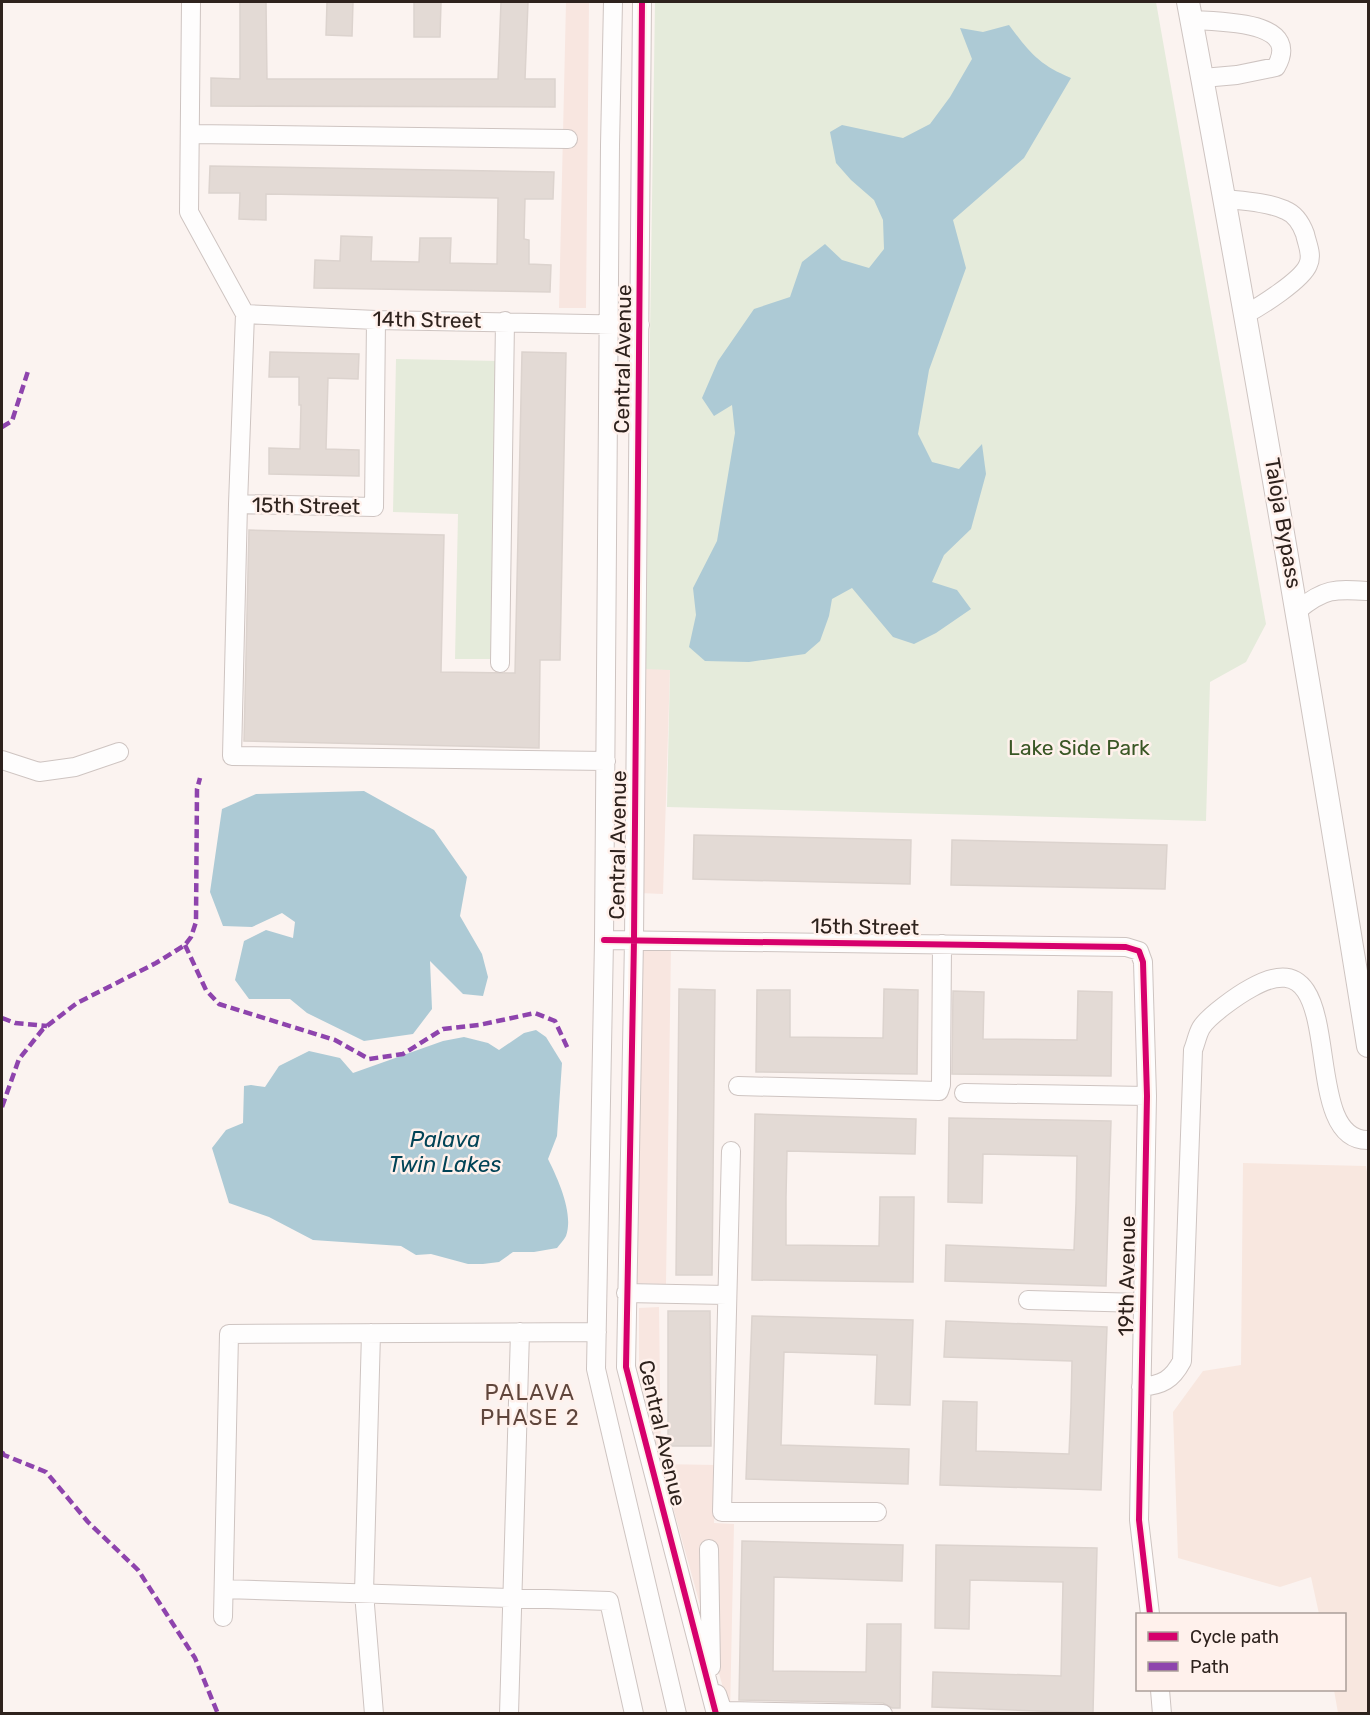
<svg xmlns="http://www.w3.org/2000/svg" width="1370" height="1715" font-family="Rubik,sans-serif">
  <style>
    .built { fill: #f8e6e0 }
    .industrial { fill: #f8e7df }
    .green { fill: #e5ebdb }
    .water { fill: #adcad5 }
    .building { fill: #e3dad5; stroke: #dcd3ce; stroke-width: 1.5 }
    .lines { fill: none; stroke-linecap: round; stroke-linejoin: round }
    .minor-casing { stroke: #cec4c1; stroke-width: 20 }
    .major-casing { stroke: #cec4c1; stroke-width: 24 }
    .minor { stroke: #fefdfd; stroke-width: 18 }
    .major { stroke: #fefdfd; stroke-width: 22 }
    .quiet { stroke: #8e44ad; stroke-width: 4.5; stroke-dasharray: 9 4.5; stroke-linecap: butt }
    .cycleway-casing { stroke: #fff1ec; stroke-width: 10 }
    .cycleway { stroke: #d6006c; stroke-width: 6 }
    .labels { text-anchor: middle; stroke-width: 5; stroke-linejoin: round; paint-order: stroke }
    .street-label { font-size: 21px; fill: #2e221d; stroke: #fff1ec }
    .park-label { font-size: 21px; fill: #3a5725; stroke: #fff1ec }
    .water-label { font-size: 22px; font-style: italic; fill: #014356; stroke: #fff1ec }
    .neighbourhood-label { font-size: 22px; letter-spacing: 1.5px; fill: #60463c; stroke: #fff1ec }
  </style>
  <rect width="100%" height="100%" fill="#fbf3f0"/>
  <path class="built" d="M566,2H588L589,3L586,308H559Z
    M645,669H670L663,894L639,893Z
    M637,948H671L666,1284L632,1283Z
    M659,1307L661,1464L716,1465L714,1523L734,1524L730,1713L661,1464L639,1368V1308Z"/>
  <path class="industrial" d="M1243,1163L1366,1166L1368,1178V1713H1338L1334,1690H1344V1614H1319L1311,1577L1280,1587L1178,1558L1173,1412L1203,1371L1241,1365Z"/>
  <path class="green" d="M655,2H1156L1266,624L1246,662L1210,682L1206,821L667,807L670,670L645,669Z
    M396,359L500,361L495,659H455L458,514L393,512Z"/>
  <path class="water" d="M1009,25C1029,52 1039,65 1071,78L1024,158L953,220L966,268L929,370L918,434L932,462L959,469L982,444L986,474L971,529L944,555L932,582L957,590L971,609L936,633L914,644L893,637L852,588L832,599L829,616L820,641L805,654L749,662L705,661L689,647L696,615L693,588L717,541L735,433L732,405L714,416L702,398L718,361L754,309L790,297L802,262L825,244L842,260L869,268L884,249L883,220L874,200L851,180L836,163L830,132L842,125L903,138L930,124L950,97L972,59L960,28L983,32Z
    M364,791L434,830L467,877L460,916L482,954L488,977L483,996L463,994L430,961L432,1009L413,1034L364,1041L307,1013L290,999H249L235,980L244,941L266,930L293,938L295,922L282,913L252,927L223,926L210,892L222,809L256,794Z
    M536,1030L546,1037L562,1063L557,1136L548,1159C558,1179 574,1214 566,1236C564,1240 560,1244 557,1248L534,1252H513L499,1262L483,1264H468L431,1254L416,1255L401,1246L313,1240L269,1217L229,1203L212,1148L226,1130L243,1123L244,1086L251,1085L265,1087L279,1066L309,1051L340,1058L353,1073L443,1041L464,1037L488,1043L499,1050L524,1033Z"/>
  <path class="building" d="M240,2H266L267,79H498L501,2H528L525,79H555V107L211,106V78L240,79Z
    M327,2H353L352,36L326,35Z
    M414,2H441L440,37H414Z
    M210,166L554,172L553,199H525L524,239L529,240V264L551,265L550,292L314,288L315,260L340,261L341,236L372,237L371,261L419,262L420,238H451L450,263L497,264L498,198L266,194V220L239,219L240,193H209Z
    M270,352L359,354L358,379L328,378L326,449L359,450V476L269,474V448L300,449L301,405H299V377H269Z
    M522,352L566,353L560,660H540L539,748L244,741L249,530L444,535L441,672L515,673Z
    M694,835L911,840L910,884L693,879Z
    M952,840L1167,845L1165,889L951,885Z
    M679,989L715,990L712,1275H676Z
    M884,989L918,990L917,1074L756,1072L757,990H790V1037L883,1038Z
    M953,991L984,992L983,1039L1077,1040L1078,991L1112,992L1111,1076L952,1074Z
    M755,1114L916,1119L915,1154L787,1151L786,1197V1245L879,1246L880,1197H914L913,1282L752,1280Z
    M949,1118L1111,1121L1106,1286L945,1281L946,1245L1074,1250L1076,1203L1077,1156L983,1154L982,1203L948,1202Z
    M668,1311H710L711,1446H668Z
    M752,1316L913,1320L910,1405L875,1404L877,1355L784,1352L781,1445L909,1449L908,1484L746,1479Z
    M946,1321L1107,1327L1101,1490L940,1485L943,1401L977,1402L976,1451L1069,1454L1071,1407L1072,1361L944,1357Z
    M742,1541L903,1545L902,1581L774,1577L773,1671L866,1672L867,1624H901L900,1708H892L883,1703L739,1700Z
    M936,1545L1097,1548L1093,1713L932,1707L933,1672L1061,1676L1063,1582L970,1580L969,1629L935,1628Z"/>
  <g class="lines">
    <defs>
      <path id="minor" d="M191,2L189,212L245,314L238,504L232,756L606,761
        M613,2L610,145L604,940L596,1369L677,1714
        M642,2L634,940L626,1367L716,1714
        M1192,20C1219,22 1303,20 1276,67L1237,75L1203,78
        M190,134L568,139
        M1225,199C1244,201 1267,202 1285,210C1295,214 1301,223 1305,234C1307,244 1313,255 1308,265C1302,280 1261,306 1246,314
        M245,314L376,320L640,325
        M238,504L374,507L376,320
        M1298,610C1325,588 1335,589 1368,591
        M500,663L505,321
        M2,760L39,772L75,767L119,752
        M604,940L1126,947L1139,951L1143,962L1147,1096L1139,1520L1150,1614
        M738,1086L939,1091L941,1085L942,944
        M964,1093L1147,1096
        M731,1151L722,1512H877
        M626,1293L727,1295
        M1028,1300L1143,1303
        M371,1333L364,1593L374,1714
        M1141,1387C1162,1385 1172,1380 1182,1361L1193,1050C1196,1043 1197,1035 1201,1028C1208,1016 1238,995 1251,988C1355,929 1294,1141 1368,1140
        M709,1549L711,1667
        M224,1589L609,1601L634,1714
        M223,1617L229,1334L597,1332
        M1160,1690L1162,1714
        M717,1694L722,1709L728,1711L883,1714
        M509,1714L520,1332"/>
      <path id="major" d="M1188,2C1253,349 1312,697 1368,1046"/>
    </defs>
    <use href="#minor" class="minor-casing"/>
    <use href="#major" class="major-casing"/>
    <use href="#minor" class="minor"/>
    <use href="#major" class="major"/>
    <path class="quiet" d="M2,427L12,421L29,368
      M185,945L206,990L219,1004L335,1040L369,1059L403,1054L443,1029L479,1025L535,1013L555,1021L568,1049
      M2,1018L15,1023L47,1026
      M2,1107L19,1059L43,1029L77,1003L156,963L185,945L191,937L196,922L197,789L200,778
      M2,1452L4,1455L46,1472L88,1522L138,1570L195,1658L218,1714"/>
    <defs>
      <path id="cycleway" d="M642,2L634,940L626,1367L716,1714
        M604,940L1126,947L1139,951L1143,962L1147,1096L1139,1520L1150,1614"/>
    </defs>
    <use href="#cycleway" class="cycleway-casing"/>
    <use href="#cycleway" class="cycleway"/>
  </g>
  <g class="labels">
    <g class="street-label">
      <text transform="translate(427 320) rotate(1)" y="7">14th Street</text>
      <text transform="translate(623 359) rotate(-89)" y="7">Central Avenue</text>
      <text transform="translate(306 506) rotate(1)" y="7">15th Street</text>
      <text transform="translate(1283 523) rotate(80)" y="7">Taloja Bypass</text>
      <text transform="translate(618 845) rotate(-89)" y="7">Central Avenue</text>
      <text transform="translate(865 927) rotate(1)" y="7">15th Street</text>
      <text transform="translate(1127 1276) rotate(-89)" y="7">19th Avenue</text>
      <text transform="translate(662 1433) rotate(77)" y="7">Central Avenue</text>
    </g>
    <g class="park-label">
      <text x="1079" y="755">Lake Side Park</text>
    </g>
    <g class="water-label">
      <text x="445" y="1147">Palava<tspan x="445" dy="25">Twin Lakes</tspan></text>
    </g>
    <g class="neighbourhood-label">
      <text x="530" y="1400">PALAVA<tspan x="530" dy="25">PHASE 2</tspan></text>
    </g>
  </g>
  <rect width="1370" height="1715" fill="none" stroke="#2e221d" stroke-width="6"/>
  <rect x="1136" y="1613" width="210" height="78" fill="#fff1ec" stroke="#ab9e99" stroke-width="1.5"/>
  <rect x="1148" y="1632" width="30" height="9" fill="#d6006c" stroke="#ab9e99" stroke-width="1.5"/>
  <text x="1190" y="1643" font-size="18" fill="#2e221d">Cycle path</text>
  <rect x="1148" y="1662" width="30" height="9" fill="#8e44ad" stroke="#ab9e99" stroke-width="1.5"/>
  <text x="1190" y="1673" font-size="18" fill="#2e221d">Path</text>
</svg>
